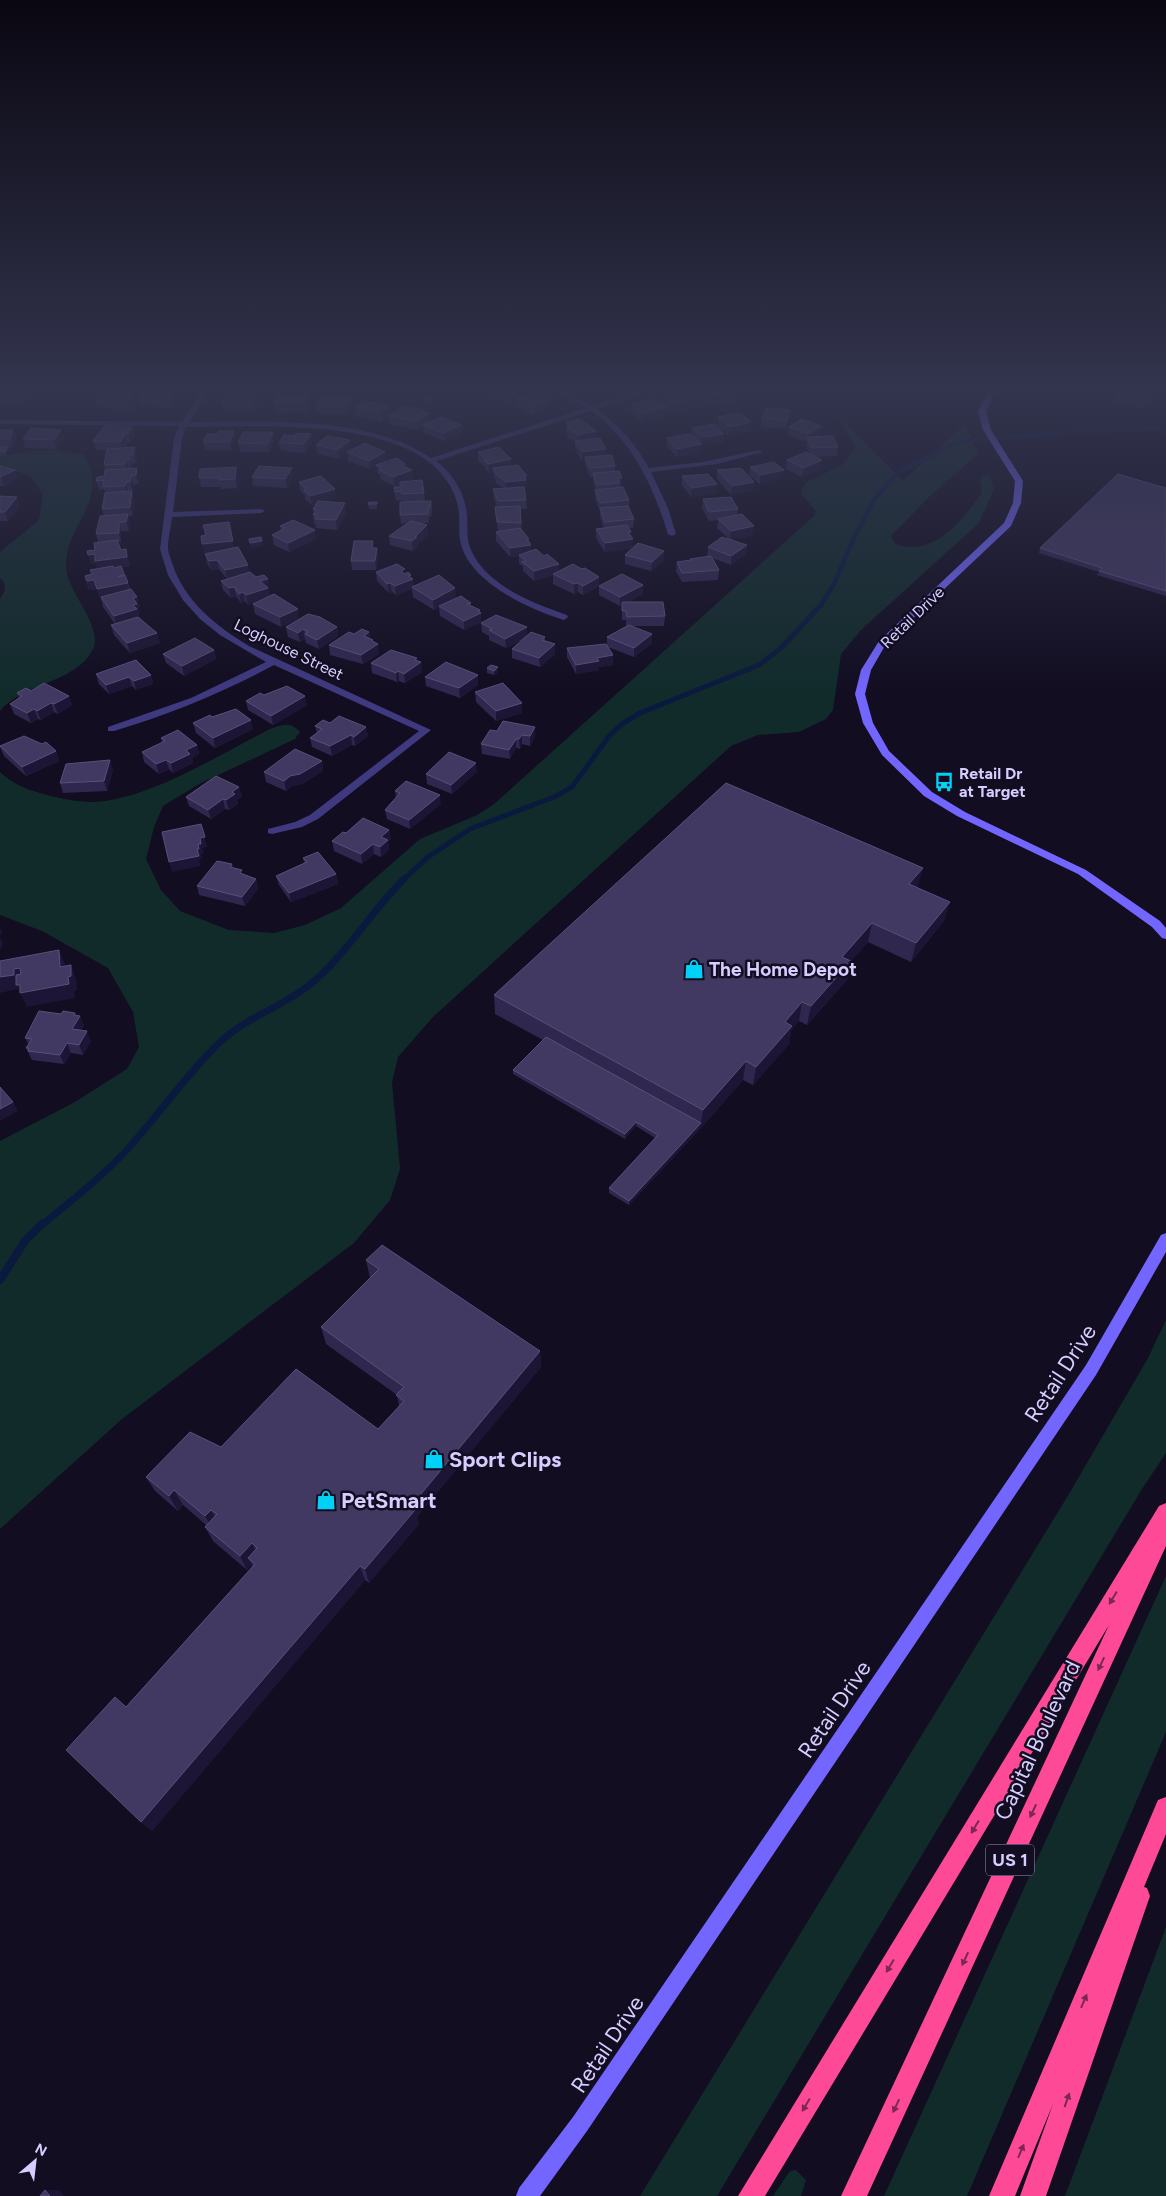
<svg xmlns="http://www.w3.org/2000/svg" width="1166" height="2196" font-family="Figtree,sans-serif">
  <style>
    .green { fill: #112b2b }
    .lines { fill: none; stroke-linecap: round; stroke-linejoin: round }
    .stream-far3 { stroke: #0a1a3e; stroke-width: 4.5 }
    .stream-far2 { stroke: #0a1a3e; stroke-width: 5 }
    .stream-far1 { stroke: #0a1a3e; stroke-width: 7 }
    .stream { stroke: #0a1a3e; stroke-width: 8 }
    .street { fill: #3f3980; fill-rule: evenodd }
    .secondary { fill: #7266fe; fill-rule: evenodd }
    .highway { fill: #fe4a96; fill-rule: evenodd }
    .wall { fill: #30274f }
    .shaded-wall { fill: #1d1535 }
    .building { fill: #423962; stroke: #59507b }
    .oneway { fill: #7c2856 }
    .labels { text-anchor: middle; stroke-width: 5; stroke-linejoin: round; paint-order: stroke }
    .far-street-label { font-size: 16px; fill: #d6ceff; stroke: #120d21 }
    .far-poi-label { font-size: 16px; font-weight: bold; fill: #d6ceff; stroke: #120d21; text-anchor: start }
    .shield { fill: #120d21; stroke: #9b94bc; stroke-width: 1 }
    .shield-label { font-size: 18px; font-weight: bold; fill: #d6ceff }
    .poi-label { font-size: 19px; font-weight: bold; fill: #d6ceff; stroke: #120d21; text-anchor: start }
    .near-street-label { font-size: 22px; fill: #d6ceff; stroke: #120d21 }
    .near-poi-label { font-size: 22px; font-weight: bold; fill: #d6ceff; stroke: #120d21; text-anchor: start }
  </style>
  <rect width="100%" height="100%" fill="#120d21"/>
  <path class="green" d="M22,389H27L33,399L0,407V393Z
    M836,413L903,481L965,424L978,454L929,497L891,536L894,543C932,559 963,521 982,492L980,480L982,476L989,475L994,489L979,523L861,630L841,654L833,710L826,719L799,732L758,735L731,746L433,1017L398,1057L392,1083L400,1169L390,1200L354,1243L122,1419L0,1529V1141L73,1103L127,1069L139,1047L133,1012L108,968L42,931L0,915V772C13,784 26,789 43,794C59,798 75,802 92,802C146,801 221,754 270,729C283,725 290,721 300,732L295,739L201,783L163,806L154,827L146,859L161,890L180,911L229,930L274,933L305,925L341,908L420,839L475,816L493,805L814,516L816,511L802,495V488L807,482L842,465L856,448Z
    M55,450L84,455C111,500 67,521 66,565C65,590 104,626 93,649C77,683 24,682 0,711V599L5,590L4,582L0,578V552L39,520L43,494L29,475L0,467V457L29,451Z
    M1166,1320V1453L1142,1489L717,2196H640L1069,1494L1148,1358Z
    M1166,1576V1732L967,2196H884Z
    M1166,1927V2196H1065Z
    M796,2170L806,2180L801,2196H773L790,2171Z"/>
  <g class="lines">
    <path class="stream-far3" d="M820,606L834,584L853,540L874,500L897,473L951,445L973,440L1095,430L1161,429"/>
    <path class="stream-far2" d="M403,880L428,857L470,829L554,797L572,787L609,736L622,724L640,713L759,665L780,649L821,605"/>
    <path class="stream-far1" d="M42,1225C69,1202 98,1181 122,1155C156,1119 183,1078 219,1043C246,1017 280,1008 308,986C346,956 370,912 404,879"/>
    <path class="stream" d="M0,1280L25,1241L43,1223"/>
    <path class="street" d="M205,386H212L189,422C265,423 365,414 431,458L586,408L545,386H555L592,406L652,386H663L597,409C618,425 636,444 649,468L703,462L759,450L763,452L717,464L651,472L668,508L676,534L672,536L668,534C653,486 633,441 591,411L436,461C453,473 466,495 467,516C468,527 466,539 471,550C487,586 533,603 567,615L568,617L564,620C530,610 470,582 461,544C458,534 460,524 459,514C458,496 448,480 436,468C384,418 254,427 186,427L182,438L173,512L261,509L265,511L261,513L172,517C171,527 168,538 168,548C168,553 171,558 172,563C185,602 215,625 249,646L431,730L318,819L302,827L272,834L268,833V829L295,822L310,815L419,731L274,665C222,693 170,714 114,731H108V727L191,698L266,662L220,635L200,619L183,600L168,575L160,549L174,438L179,426L0,424V420L182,422Z"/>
    <path class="secondary" d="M994,386H1001L994,394L986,411L991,430L1023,481L1021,503L1011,526L886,644L871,670L865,694L873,723L889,751L932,792L965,812L1086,870L1160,921L1166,928V939L1162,938L1152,927L1078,874L957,816L924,796L882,755L863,723L855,694L861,670L879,641L1004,523L1013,503L1015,481L983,430L978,411L988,393Z
      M1166,1233V1252L1096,1375L587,2131L540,2196H516L519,2188L573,2117L1086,1365L1161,1235Z"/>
    <path class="highway" d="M1166,1503V1546L867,2196H841L1109,1625L765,2196H738L1159,1506Z
      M1166,1797V1834L1144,1887L1147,1888L1150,1896L1046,2196H1020L1053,2104L1015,2196H989L1158,1800Z"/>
  </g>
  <path class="wall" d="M459,386H517L521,389L522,397L550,399V407L534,415L517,407V400L510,404L490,397V390L483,395L459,389Z
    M737,386H771V395L745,398L737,390Z
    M1161,386L1149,406H1145L1144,408L1116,402L1117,400L1114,399L1118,387Z
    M703,387L736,396L735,404L727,405L725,402L710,404L702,396Z
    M176,390L178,398L171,408L142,406L140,398Z
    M258,393L260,402L255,410H224L222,402Z
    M663,394L700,405L673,411L662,403Z
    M308,396L309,405L307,411L274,413L273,404Z
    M95,398L135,399L129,410L98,407Z
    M434,398L435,403L430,405L425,404L424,400Z
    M352,399L353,407L348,414L317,413L316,405Z
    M631,404L666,415L642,421L631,412Z
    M355,407L391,413L382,422L356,416Z
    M423,410V412L429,413L430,422L461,425L462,434L445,441L424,433L423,426L418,430L390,424L389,416Z
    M790,410L789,419L786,429L761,427L762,418Z
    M718,417L751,422L750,431L728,435L718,426Z
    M566,422L596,431V438L606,455L615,466V471L622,487H620V488L629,500V508L634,519L633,528H629L631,537L632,548L605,552L596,538V529L604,528L600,517V511L595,499V490H596L593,482V477H590L585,465V461H582L575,449V441L567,437V432L566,431Z
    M821,426L820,435L817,437L838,447L837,456L815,457L822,460L821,469L802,477L786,469L787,460L810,454L806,446L807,442L788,435L789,427Z
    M132,427L135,436L130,442L126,441L127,444L124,448L135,447L137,456L136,463L131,464L132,469L140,477L138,484L133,485L132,491H128L134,500L133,516H128L130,523L129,531H121V542H118L121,550L126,549L130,566L122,567L130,589L140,606L138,607L140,613L138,614L139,617L160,643L130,653L114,635L111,625L115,624L103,607L101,598H100L97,589L89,590L85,576L92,574L98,569L96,564H91L95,550L98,542L96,534L104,516L102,509L105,493L104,489L99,490L96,481L104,476L105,471L104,465L106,450H96L93,441Z
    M692,428L724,442L701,446L700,453L677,457L667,447V438L692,436Z
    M0,430H13L16,439L12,447L8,448L9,452L7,456H0Z
    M234,431L235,440L231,451L205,450L203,442L218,434Z
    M273,432L274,441L269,452H240L238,443Z
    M311,434L312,442L306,453L281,451L279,443Z
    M23,439H64L57,449L25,448Z
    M316,445L351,448L339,459L317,454Z
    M347,452L386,461L382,463L406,467L412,470L413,479L406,481L424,493L425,501H431L432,510L431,517H429V523H420L428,534L418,544V546L413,551L390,545L389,536L407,523L401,524L400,515L403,502L402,500L396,501L394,487H400V483L394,486L380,479V475L378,474L377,466L370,469L348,461Z
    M478,452L512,466L527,485H526L527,489H524L526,500L527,509H520L522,530L529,539V543L531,545V551L559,571L599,577V586L583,595L578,592L574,594L553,584V575L534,581L523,571V566L519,564V556L510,557L496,541V532L502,531H498L495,507H497L494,498L493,489L503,488L497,484L494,477L493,472L489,473L485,469V466L478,461Z
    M0,466L15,470L17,478L4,486H0Z
    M236,467L238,476L237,488L221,489V487H201L199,478Z
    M750,467L783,478L760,484L749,475Z
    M717,470L753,491L731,495L717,479Z
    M682,476L717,484V493L691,497L682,485Z
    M252,477H293L287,488L253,486Z
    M299,482L336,498L324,501L346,512L337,530L316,528V524H314L313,515L314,513L313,509L316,504L312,505L305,499V495L300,491Z
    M1166,488V596L1097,575L1099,572L1039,553L1040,548Z
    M0,496L20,506L8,521H0Z
    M703,499L738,509L737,515L753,535L731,540L747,545L746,554L731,565L712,558L719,570L718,580L682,582L676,571L677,562L690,561V559L709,557L707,556L708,547L729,539L717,528L718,520L709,521L702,508Z
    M377,502V509H369L368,504Z
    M280,526L316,539L308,543L289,552L274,545L272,535L281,531Z
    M234,547L249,572L269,588H268L269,597L299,618L281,627L255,614L253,604L262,600L248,605L245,601L241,603L236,596L231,598L223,590L221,581L227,579L219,569L211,570L207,563L205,554L208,553H204Z
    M625,555L664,560L651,571L625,564Z
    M378,557L376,570H352L351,561Z
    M376,572L405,573L413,579V587L456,597L442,605L471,603V606L480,610L481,622L464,630L440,616L439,607L434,610L413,597L412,589L396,595L392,592L389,593L377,581Z
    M643,585V594L628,602L665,616L664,626H632L652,643L634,657L608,647L613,655V665L599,667V670L576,674L567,657V648L607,645V637L626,626V620H622V605L620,606L599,595V586Z
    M481,623L527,636L545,637V641L555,644V654L540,667L512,658V649L525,638L506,648L489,640V636L482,632Z
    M286,627H337L338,636L319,649L306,643L305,639L300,642L288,637Z
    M369,632L370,638L374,642L379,654L363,664L330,655L329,645L354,634Z
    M214,650L216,659L184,676L166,663L163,654Z
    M417,661L422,672L405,683L399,681L397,682L372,673L371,663Z
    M487,668L498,672L494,675L487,673Z
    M96,674L151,675L153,684L136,690L132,686L109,694L99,684Z
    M478,675V685L460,698L426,686L425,677Z
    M31,691L69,696L72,705L58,714L54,712L41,720L38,719L31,723L14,714L10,704L19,698L17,693Z
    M475,692L522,703V713L496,721L476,702Z
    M264,695L307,705L273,725L248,710L246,701Z
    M212,717L253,729L215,748L196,733L193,723Z
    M330,723L366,727L368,736L355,746L352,745L332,756L312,747L310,738L317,733L315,726Z
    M535,727V737L530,746L522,744L520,749L516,748L510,759L482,754L481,744L497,731Z
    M161,738L197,745L199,754L192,758L193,763L173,773L169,769L159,774L144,762L142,752L162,743Z
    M0,747L56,751L59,761L26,776L4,756Z
    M322,761L323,771L302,784L292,786L286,791L266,782L264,772Z
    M113,770L107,791L63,793L60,783Z
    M477,772L452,794L427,784L426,774Z
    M239,787L242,797L237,800L238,804L229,810L225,809L211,819L189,806L186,797Z
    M395,791L441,804L410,829L387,819L385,810L396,798Z
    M389,830L391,839L388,842L389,850L381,857L374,854L362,864L334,851L332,841L346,833Z
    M303,858L336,874L338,884L291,902L279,885L276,876L304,863Z
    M232,864L233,868L243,874L256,879L258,889L245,906L199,895L197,886Z
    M918,887L917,888L944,921L911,962L868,942L850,962L847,980L807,1025L799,1021L791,1030L789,1044L753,1085L743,1080L701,1128L629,1205L609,1193V1188L655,1138L636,1126L625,1139L513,1074V1070L543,1040L495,1014L494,995Z
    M75,1013L76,1015L84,1025L81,1030L91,1041L83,1055L71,1053L64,1064L32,1060L26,1048L29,1045L25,1038L61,1014Z
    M366,1260L540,1351L541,1367L417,1517L419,1524L369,1583L365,1580L152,1831L141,1822L126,1707L253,1567L252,1565L247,1570L213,1541L205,1527L206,1525L183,1505L178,1511L155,1491L146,1477L221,1447L378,1429L399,1406L397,1395L326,1344L321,1327L370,1278Z"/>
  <path class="shaded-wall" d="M482,386H494L490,388V390L483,395Z
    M1157,386H1161L1149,406L1153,394Z
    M772,387L771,395L745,398V390Z
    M521,389L522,397L517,399V400L510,404L509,395Z
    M176,390L178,398L171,408L169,399Z
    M133,391L135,399L129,410L127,401Z
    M258,393L260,402L255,410L253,401Z
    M725,394V402L710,404L711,396Z
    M308,396L309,405L307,411L306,402Z
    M736,396L735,404L727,405L728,397Z
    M701,397L700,405L673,411V403Z
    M434,398L435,403L430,405V401Z
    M352,399L353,407L348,414L347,406Z
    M550,399V407L534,415V406Z
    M390,405L391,413L382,422L381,413Z
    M667,407L666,415L642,421L643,413Z
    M423,410V417L429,413L430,422L423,425V426L418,430L417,421L421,411Z
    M790,410L789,419L786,429L787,421Z
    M751,422L750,431L728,435L729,427Z
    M461,425L462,434L445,441L444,433Z
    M821,426L820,435L809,441L808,438V434Z
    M132,427L135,436L130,442L128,433Z
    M13,430L16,439L12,447L10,439Z
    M61,430L64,439L57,449L54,440Z
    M234,431L235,440L231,451L230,442Z
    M596,431V440L579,443V435Z
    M273,432L274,441L269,452L268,444Z
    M122,433L123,438L125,435L127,444L122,451L120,442V435Z
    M311,434L312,442L306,453L304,444Z
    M724,434V442L701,446L702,437Z
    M350,440L351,448L339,459L338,450Z
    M701,444L700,453L677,457V449Z
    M8,447L9,452L7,456L5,452Z
    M135,447L137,456L136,463L133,455Z
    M606,449V458L585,457V461H582V452Z
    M385,452L386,461L370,469L369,461Z
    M511,459L512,468H493V472L489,473L488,464Z
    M126,460L128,469V473L125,464Z
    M822,460L821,469L802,477L803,468Z
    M405,464L406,472L412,470L413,479L394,486L393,477L402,465Z
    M236,467L238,476L237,488L235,479Z
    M137,468L140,477L138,484L136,475Z
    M292,468L293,477L287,488L285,479Z
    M15,470L17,478L4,486L1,478Z
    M784,470L783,478L760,484V475Z
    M131,476L133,485L132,491L130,482Z
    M524,476H527V489L506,491V482Z
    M618,478H622V487H620V483Z
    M126,482L128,491V495L125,486Z
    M754,482L753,491L731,495L732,486Z
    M717,484V493L691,497L692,488Z
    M335,489L336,498L312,505L310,496Z
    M132,491L134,500L133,516L128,501Z
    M17,497L20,506L8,521L5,512Z
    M345,503L346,512L337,530L336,520Z
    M128,514L130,523L129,531L126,522Z
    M119,522L121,531V542L119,533Z
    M229,522L234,550L204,553L202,544Z
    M427,525L428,534L418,544V546L413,551L412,541L415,537Z
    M754,526L753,535L730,540L731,531Z
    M315,530L316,539L308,543L289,552L288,543Z
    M628,532H631V539H633L632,548L605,552V543Z
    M527,539H529V545H531V554L519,555V556L510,557V548Z
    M262,541L263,546L251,548L250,543Z
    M747,545L746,554L731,565V556Z
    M377,548L378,557L376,570L375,561Z
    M126,549L130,566L98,570L96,564H91L88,555Z
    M664,551V560L651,571L652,562Z
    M217,560L219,569L211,570L209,561Z
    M559,564V573L534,581V571Z
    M248,565L250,574L227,579L225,570Z
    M124,574L130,592L100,598L97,589L118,577Z
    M411,575V579H413L414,588L412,587V589L396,595L395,586L408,576Z
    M599,577V586L583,595V586Z
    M268,579L269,588H268L269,598L248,605L246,595L260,581Z
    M94,580L97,589L89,590L87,581Z
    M390,583L392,592L389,593L387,584Z
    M578,583V592L574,594V584Z
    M643,585V594L620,606V597Z
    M234,587L236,596L231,598L229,588Z
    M455,588L456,597L434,610L433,600Z
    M243,592L245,601L241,603L239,594Z
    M137,597L140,606L138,607L140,613L138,614L139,619L116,625L114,616L133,605V598Z
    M298,609L299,618L281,627L280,617Z
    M480,610L481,622L464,630V621Z
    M337,627L338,636L319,649L317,640Z
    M527,627V636L506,648L505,639Z
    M303,629L305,639L300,642L298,633Z
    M369,632L370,641L364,636Z
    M157,633L160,643L130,653L127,643Z
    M652,634V643L634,657V648Z
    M373,640L374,646L378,644L379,654L363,664L361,655Z
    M555,644V654L540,667L539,658Z
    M214,650L216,659L184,676L182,666Z
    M613,655V665L599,667V670L576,674V665L597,658Z
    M417,658L418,665L421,662L422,672L405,683L404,674L415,660Z
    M498,667V672L494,675V671Z
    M398,671L399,681L397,682L396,673Z
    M151,675L153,684L136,690L134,681Z
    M478,675V685L460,698L459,688Z
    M129,677L132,686L109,694L106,685Z
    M69,696L72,705L58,714L54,704Z
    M305,696L307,705L273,725L271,716Z
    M51,703L54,712L41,720L37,711Z
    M522,703V713L496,721V711Z
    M34,709L38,719L31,723L27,713Z
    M251,720L253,729L215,748L213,738Z
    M366,727L368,736L355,746L354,737Z
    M535,727V737L530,746V736Z
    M351,735L352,745L332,756L330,746Z
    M522,735V744L520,749L519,739Z
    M516,739V748L510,759L509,750Z
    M197,745L199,754L192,758L193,763L173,773L171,763L186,750Z
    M56,751L59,761L26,776L22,767Z
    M110,760L113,770L107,791L104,781Z
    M166,760L169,769L159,774L156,764Z
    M322,761L323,771L302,784L292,786L286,791L284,781L290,776Z
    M476,763L477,772L452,794L451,785Z
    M239,787L242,797L237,800L238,804L229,810L226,800L232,792Z
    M440,795L441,804L410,829L409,820Z
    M223,799L225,809L211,819L208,810Z
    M201,824L207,847L202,848L200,838Z
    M389,830L391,839L388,842L389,850L381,857L380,847L381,837Z
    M198,844H201L204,853L201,854L202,859H199L201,866L172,872L169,862L197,849Z
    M373,844L374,854L362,864L361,854Z
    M923,868L918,887L904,903L909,884Z
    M336,874L338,884L291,902L289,893Z
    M256,879L258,889L245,906L242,897Z
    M950,902L944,921L911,962L916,943Z
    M872,923L868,942L850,962L847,980L807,1025L811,1006L842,957Z
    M0,928L2,932L0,937L3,944L0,951Z
    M59,950L65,964L66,981L60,967Z
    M71,965L76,979L77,990L74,991L75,998L27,1007L18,989L0,993V977L14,969L20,968L68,977Z
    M802,1002L799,1021L791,1030L789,1044L753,1085L756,1067L785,1022Z
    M75,1013L78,1020L80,1016L84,1025L76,1039L72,1029L74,1015Z
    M87,1031L91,1041L83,1055L79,1045Z
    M67,1043L71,1053L64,1064L60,1055Z
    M746,1061L743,1080L701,1128L629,1205V1201L701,1123L703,1110Z
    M13,1102L18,1111L0,1121V1109Z
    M636,1122V1126L625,1139V1134Z
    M540,1351L541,1367L417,1517L419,1524L369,1583L365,1569L411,1506Z
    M174,1490L183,1505L178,1511L169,1496Z
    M211,1510L219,1524L213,1530L205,1516Z
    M252,1543L259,1557L248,1558L252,1565L247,1570L240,1556Z
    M360,1566L365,1580L152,1831L141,1822Z
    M45,2190H59L64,2196H50Z"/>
  <path class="building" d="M493,386H517L521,389L509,395L490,388Z
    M707,386H728L736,396L728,397L725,394L711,396L703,387Z
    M742,386H771L772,387L745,390Z
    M1118,386H1157L1153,394L1149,393L1147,395L1120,390L1121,387Z
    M147,388L176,390L169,399L140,398Z
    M691,389L701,397L673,403L663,394Z
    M101,390L133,391L127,401L95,398Z
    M228,392L258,393L253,401L222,402Z
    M533,392L550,399L534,406L517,399Z
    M324,395L352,399L347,406L316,405Z
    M276,396H308L306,402L273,404Z
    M429,397L434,398L430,401L424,400Z
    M655,398L667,407L643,413L631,404Z
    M363,401L390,405L381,413L355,407Z
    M404,406L423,410L421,411L429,413L417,421L389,416Z
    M766,408L790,410L787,421L762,418Z
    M740,413L751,422L729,427L718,417Z
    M441,417L461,425L444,433L423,425Z
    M580,419L596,431L579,435L567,428L571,427L566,422Z
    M802,419L821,426L808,434L789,427Z
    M715,424L724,434L702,437L692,428Z
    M104,426L132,427L128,433H122L120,435H125L120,442L93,441Z
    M31,428L61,430L54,440L23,439Z
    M0,430H13L10,439H0Z
    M219,431H234L230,442H203L207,434H218Z
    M243,432H273L268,444L238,443Z
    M296,433L311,434L304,444L279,443L284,435L295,436Z
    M690,434L701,444L677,449L667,438Z
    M327,436L350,440L338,450L316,445Z
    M833,436L838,447L812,448L807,437Z
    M600,438L606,449L582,452L575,441Z
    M365,443L385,452L369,461L347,452Z
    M0,447H8L5,452H0Z
    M135,447L133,455H129V460H126L125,464L104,465L107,449Z
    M499,447L511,459L488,464L484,460H487L478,452Z
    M806,452L822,460L803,468L787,460Z
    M612,455L615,466L590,468L585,457Z
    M397,458L405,464L402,465L412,470L393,477L379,470L383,469L376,465Z
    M774,462L784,470L760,475L750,467Z
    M518,465L527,476H524L526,480L506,482L497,475L493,468Z
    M0,466L15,470L0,477Z
    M259,466L292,468L285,479L252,477Z
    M236,467L235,479L219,480L220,478H199L200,469Z
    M137,468L136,475L131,476L130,482H126L125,486L103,487L104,480L96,481L97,477L104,476L105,470Z
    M741,468L754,482L732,486L717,470Z
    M619,471L622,478H618L620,483L597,485L593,473Z
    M708,474L717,484L692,488L682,476Z
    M1118,474L1166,488V591L1099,571L1102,568L1040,548Z
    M321,476L335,489L310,496L304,490L306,489L299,482Z
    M422,480L424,493L402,494L401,491L395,492L394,487H400V482Z
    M524,487L526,500L498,501L493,489Z
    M623,487L629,500L600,503L595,490Z
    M132,491L131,499L128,501H131L130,507L102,509L105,493Z
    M0,496L17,497L5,512H0Z
    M731,497L738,509L709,512L703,499Z
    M318,501L345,503L336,520L315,519L317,515H313L316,509H313Z
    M431,501L430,508H428V514L400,515V502Z
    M369,502H377V504H368Z
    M520,506L521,523L497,522L495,507Z
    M628,506L634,519L605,522L600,508Z
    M128,514L126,522H119V533L96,534L100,516Z
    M742,514L754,526L731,531L718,519Z
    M293,520L315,530L307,534L288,543L272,535L285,528L280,526Z
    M411,521L427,525L415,537H417L412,541L389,536Z
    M229,522L233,541L202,544L201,536L206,535L203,525Z
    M627,525L631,532H628L633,539L605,543L596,529Z
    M520,528L529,539H527L531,545L510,548L496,532Z
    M261,537L262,541L250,543L249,539Z
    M722,537L747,545L731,556L708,547Z
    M117,540L121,550L126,549L127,557L95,561V554L88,555L87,551L95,550L94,543Z
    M354,541H373L372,548H377L375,561H351Z
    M638,543L664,551L652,562L625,555Z
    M238,547L248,565L225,570L217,560L209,561L205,554Z
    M536,549L544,556L547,554L559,564L534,571L522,562L526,561L519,555Z
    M711,556L719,570L682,573L677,562L691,560L690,559Z
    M397,564L405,569L401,571L405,574L408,572L411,575L408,576L413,579L395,586L390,583L387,584L376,572Z
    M573,564L582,569L585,568L599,577L583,586L578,583L574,584L553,574Z
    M113,566L114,568L121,566L124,574L118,577L125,575L128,583L97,589L94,580L87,581L85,576L92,574L90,570Z
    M250,572L256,577L264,575L268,579L260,581L268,588L246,595L243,592L239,594L234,587L229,588L221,581Z
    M622,574L643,585L620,597L599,586Z
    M439,575L455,588L433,600L412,587Z
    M131,589L137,597L133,598L137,604L133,605L137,609L114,616L101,597Z
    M274,594L298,609L280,617L253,604Z
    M461,596L471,603L467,604L480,610L478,611L481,613L464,621L439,606Z
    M622,602H663L665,616L627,617L626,611H622Z
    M308,614L320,617L337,627L317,640L305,634L308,632L303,629L298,633L286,627Z
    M496,615L527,627L505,639L489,630L492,629L481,623Z
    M138,617L157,633L127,643L111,625Z
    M629,625L652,634L634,648L607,637Z
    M362,629L369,632L364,636L373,640L372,641L378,644L361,655L329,645L349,632L354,634Z
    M531,632L545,637L542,640L555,644L539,658L512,649Z
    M195,638L214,650L182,666L163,654Z
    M606,644L613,655L597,658L599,661L576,665L567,648Z
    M391,650L417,658L415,660L421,662L404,674L398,671L396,673L371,663Z
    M136,660L151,675L134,681L129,677L106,685L96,674Z
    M446,662L478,675L459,688L425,677Z
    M491,665L498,667L494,671L487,668Z
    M44,683L69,696L54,704L51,703L37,711L34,709L27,713L10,704L22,696L17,693L26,688L31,691Z
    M503,683L522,703L496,711L475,692Z
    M287,686L305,696L271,716L246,701L260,693L264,695Z
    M236,709L251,720L213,738L193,723L210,715L212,717Z
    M339,716L366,727L354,737L351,735L330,746L310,738L322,729L315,726L323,720L330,723Z
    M503,721L535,727L530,736L522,735L519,739H516L509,750L481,744L490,730L497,731Z
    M178,730L197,745L186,750L190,754L171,763L166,760L156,764L142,752L165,741L161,738Z
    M24,736L42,744L46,742L56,751L22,767L0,746Z
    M295,749L322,761L300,774L290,776L284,781L264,772Z
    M449,752L476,763L451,785L426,774Z
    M110,760L104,781L60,783L66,764Z
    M216,776L239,787L232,792L235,794L226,800L223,799L208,810L186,797Z
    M406,781L440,795L409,820L385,810L400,793L395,791Z
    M726,783L923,868L909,884L950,902L916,943L872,923L842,957L851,961L811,1006L802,1002L785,1022L792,1026L756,1067L746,1061L703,1110L494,995Z
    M363,818L389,830L381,837L388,840L380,847L373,844L361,854L332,841L343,832L346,833Z
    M201,824L205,837L200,838L201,844H198L199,849H197L199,856L169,862L162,832Z
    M318,852L336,874L289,893L276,876L307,862L303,858Z
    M217,861L232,864L230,867L242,870L240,873L256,879L242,897L197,886Z
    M59,950L60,967L71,965V976L68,977L69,984L20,993V985H16V975L21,974L20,968L14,969V975L0,977V961Z
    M39,1011L61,1014L63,1011L75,1013L74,1015L80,1016L72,1029L87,1031L79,1045L67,1043L60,1055L28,1051L29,1048H26L32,1039L25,1038Z
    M546,1037L701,1123L629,1201L609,1188L658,1135L636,1122L625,1134L513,1070Z
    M0,1087L13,1102L0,1109Z
    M382,1245L540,1351L411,1506L415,1510L365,1569L360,1566L141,1822L66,1750L115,1697L126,1707L255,1564L248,1558L257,1548L252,1543L240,1556L205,1527L217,1514L211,1510L205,1516L174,1490L169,1496L146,1477L190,1432L221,1447L296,1369L378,1429L404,1401L396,1395L404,1387L321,1327L379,1269L366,1260Z
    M45,2190L50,2196H40Z"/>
  <defs><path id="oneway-solid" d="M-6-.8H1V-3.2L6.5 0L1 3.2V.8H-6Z" transform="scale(1.25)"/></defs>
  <g class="oneway">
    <use href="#oneway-solid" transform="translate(1113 1598) rotate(121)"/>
    <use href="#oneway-solid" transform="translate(1101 1664) rotate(115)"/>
    <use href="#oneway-solid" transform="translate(1033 1811) rotate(115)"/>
    <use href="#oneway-solid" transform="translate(975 1827) rotate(121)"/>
    <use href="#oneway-solid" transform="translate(965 1959) rotate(115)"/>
    <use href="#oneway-solid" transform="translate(890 1966) rotate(121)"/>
    <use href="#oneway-solid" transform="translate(1084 2001) rotate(-67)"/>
    <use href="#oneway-solid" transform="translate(1067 2100) rotate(-71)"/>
    <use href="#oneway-solid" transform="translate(806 2105) rotate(121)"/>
    <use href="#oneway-solid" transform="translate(896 2106) rotate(115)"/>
    <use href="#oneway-solid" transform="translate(1021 2151) rotate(-67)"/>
  </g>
  <linearGradient id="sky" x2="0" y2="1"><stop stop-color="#0a0712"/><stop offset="0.56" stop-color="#33354e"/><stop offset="1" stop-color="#33354e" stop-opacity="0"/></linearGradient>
  <rect width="1166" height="694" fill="url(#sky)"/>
  <defs>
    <symbol id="bus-bare" viewBox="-9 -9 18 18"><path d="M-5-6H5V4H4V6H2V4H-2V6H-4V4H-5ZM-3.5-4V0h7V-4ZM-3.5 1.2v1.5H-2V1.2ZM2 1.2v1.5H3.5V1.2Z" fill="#02d1f7" stroke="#120d21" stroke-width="2.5" paint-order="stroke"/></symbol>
    <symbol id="shop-bare" viewBox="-9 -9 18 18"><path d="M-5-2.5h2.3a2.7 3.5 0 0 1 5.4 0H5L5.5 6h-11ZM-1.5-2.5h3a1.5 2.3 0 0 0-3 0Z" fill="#02d1f7" stroke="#120d21" stroke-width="2.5" paint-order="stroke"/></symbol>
  </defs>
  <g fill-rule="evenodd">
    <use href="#bus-bare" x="930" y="768" width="28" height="28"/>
    <use href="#shop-bare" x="680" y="955" width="28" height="28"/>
    <use href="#shop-bare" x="420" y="1445" width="28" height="28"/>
    <use href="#shop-bare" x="312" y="1486" width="28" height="28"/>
  </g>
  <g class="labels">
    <g class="far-street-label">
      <text transform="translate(912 617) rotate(-44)" y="6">Retail Drive</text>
      <text transform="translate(289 649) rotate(26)" y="6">Loghouse Street</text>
    </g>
    <g class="far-poi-label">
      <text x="959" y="779">Retail Dr<tspan x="959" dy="18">at Target</tspan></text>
    </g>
    <rect class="shield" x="986" y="1844.5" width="48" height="31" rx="4"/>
    <g class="shield-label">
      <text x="1010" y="1866">US 1</text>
    </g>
    <g class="poi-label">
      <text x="709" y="976">The Home Depot</text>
    </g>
    <g class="near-street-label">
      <text transform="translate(1060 1373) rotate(-57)" y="8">Retail Drive</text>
      <text transform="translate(834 1709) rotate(-56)" y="8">Retail Drive</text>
      <text transform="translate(1037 1740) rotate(-65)" y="8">Capital Boulevard</text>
      <text transform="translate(607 2044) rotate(-56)" y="8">Retail Drive</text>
    </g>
    <g class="near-poi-label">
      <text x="449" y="1467">Sport Clips</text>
      <text x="341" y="1508">PetSmart</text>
    </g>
  </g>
  <g transform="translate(35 2161) rotate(28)" stroke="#120d21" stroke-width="4" paint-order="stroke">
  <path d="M0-4L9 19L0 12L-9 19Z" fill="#d6ceff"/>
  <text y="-8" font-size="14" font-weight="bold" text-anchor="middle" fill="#d6ceff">N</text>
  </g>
</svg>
